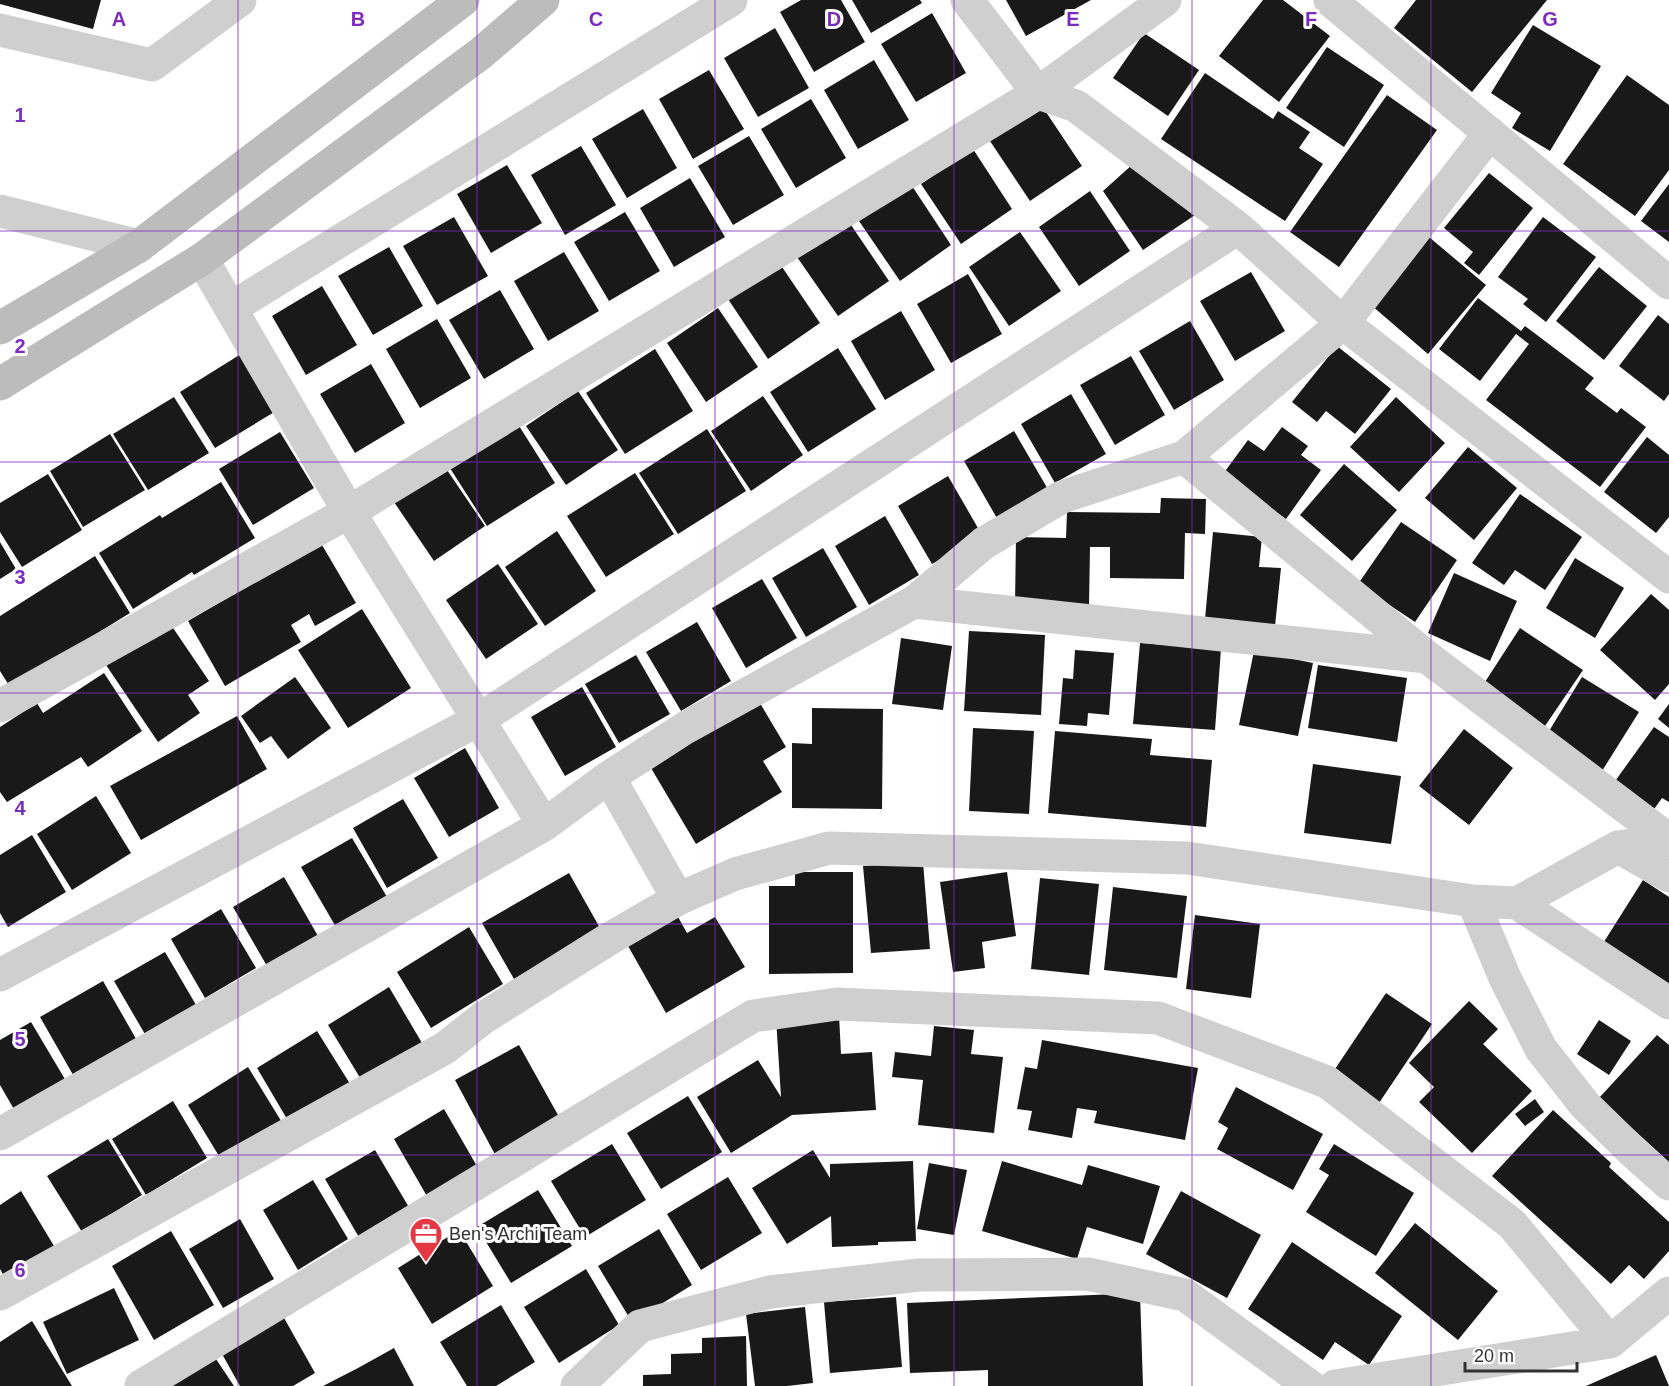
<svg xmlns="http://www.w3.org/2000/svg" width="1669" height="1386" font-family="Helvetica,sans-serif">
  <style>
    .building { fill: #191919 }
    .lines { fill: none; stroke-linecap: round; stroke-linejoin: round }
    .minor { stroke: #cfcfcf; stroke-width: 33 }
    .secondary { stroke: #bcbcbc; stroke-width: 33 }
    .grid { fill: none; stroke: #7b2cbf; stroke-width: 1.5; stroke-opacity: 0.55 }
    .labels { text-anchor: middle; stroke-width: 6; stroke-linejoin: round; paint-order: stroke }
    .poi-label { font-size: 18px; fill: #323232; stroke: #fff; text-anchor: start }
    .grid-label { font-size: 20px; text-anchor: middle; font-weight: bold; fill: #7b2cbf; stroke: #fff; stroke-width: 6; stroke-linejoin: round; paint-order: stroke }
  </style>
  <rect width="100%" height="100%" fill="#fff"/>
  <path class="building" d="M0,0H101L93,29L0,4Z
    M801,0H841L865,42L814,72L780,12Z
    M852,0H920L922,3L871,33Z
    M1006,0H1091L1026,36Z
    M1263,0H1283L1330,36L1279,102L1219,56Z
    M1416,0H1547L1472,92L1394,28Z
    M932,13L966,73L916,102L881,44Z
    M1533,25L1601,66L1550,151L1512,128L1521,113L1491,93Z
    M775,28L809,88L758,117L724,58Z
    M1144,33L1199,70L1168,116L1113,78Z
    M1327,47L1384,85L1344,147L1286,108Z
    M874,60L909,120L858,149L824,90Z
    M709,70L744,129L693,159L659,99Z
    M1205,73L1273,119L1278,111L1310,132L1299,148L1323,164L1285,221L1161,139Z
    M1627,75L1669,105V170L1635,216L1563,164Z
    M1387,95L1437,130L1339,267L1290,232Z
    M811,99L846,158L796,188L761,129Z
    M1042,106L1082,166L1030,201L990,141Z
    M643,109L677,168L627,198L592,139Z
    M749,136L784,195L733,225L698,166Z
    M581,146L616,205L565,235L531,175Z
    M973,149L1012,209L961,244L921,184Z
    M1133,164L1195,215L1143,250L1103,191Z
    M507,165L542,223L491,253L457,194Z
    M1489,173L1533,208L1479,275L1464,263L1473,252L1444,228Z
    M690,178L725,237L674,267L640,208Z
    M1669,184V242L1641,221Z
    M912,186L951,245L900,281L859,221Z
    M1090,191L1130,251L1079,286L1039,227Z
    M625,212L660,271L609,301L574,242Z
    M454,217L488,276L437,305L403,246Z
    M1543,217L1596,257L1546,322L1523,304L1528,299L1498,277Z
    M849,222L889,281L838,316L797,257Z
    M1020,232L1061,291L1009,326L969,267Z
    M1429,237L1486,285L1428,354L1371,305Z
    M389,247L423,306L373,335L338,276Z
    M564,252L599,311L548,341L514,281Z
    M780,264L820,323L768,359L728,299Z
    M1599,267L1647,306L1604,360L1556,321Z
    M1251,272L1285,331L1235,361L1200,301Z
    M968,274L1002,334L951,363L917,304Z
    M322,286L357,345L306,375L272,316Z
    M500,290L534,349L484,379L449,320Z
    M1478,298L1521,331L1525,326L1594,378L1585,389L1617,413L1621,408L1646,427L1600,487L1486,400L1529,344L1516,334L1480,381L1439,349Z
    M718,308L758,367L706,402L667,343Z
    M901,311L935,370L885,400L851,341Z
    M1658,315L1669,324V394L1664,401L1619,366Z
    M437,319L471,378L420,408L386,349Z
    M1190,321L1224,380L1174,410L1139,351Z
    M1337,346L1391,389L1355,434L1326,411L1317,422L1292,402Z
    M838,348L876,409L808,452L770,392Z
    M655,349L693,411L625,454L586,393Z
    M241,354L276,411L215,448L180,392Z
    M1131,356L1165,415L1115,445L1080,385Z
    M371,364L405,423L355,453L320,394Z
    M578,391L618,450L566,485L526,426Z
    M1071,394L1106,454L1055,483L1021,424Z
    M763,396L803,455L751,491L711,431Z
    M174,397L209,453L148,490L113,434Z
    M1396,397L1445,443L1399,492L1350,447Z
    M516,421L555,483L487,526L448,465Z
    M1282,427L1308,446L1301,455L1321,470L1286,519L1223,474L1248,440L1264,451Z
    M707,429L746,491L678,534L639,473Z
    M1014,431L1049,491L998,520L964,461Z
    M280,432L314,488L253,525L219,469Z
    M110,434L145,490L83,527L50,471Z
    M1647,437L1669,455V517L1656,533L1604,492Z
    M1468,447L1517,488L1474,540L1425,498Z
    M1344,464L1397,510L1352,561L1300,515Z
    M445,467L485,526L434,561L394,502Z
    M635,473L674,534L606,577L567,516Z
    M48,474L82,530L22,567L0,532V503Z
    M948,476L982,535L932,564L898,506Z
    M221,482L255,538L194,575L192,572L133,609L99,553L160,515L162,518Z
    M1520,494L1582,537L1545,590L1515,570L1504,585L1472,563Z
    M1161,498L1206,499L1205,534L1185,533L1184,579L1110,578V547H1090L1089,605L1015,604L1016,537L1066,538L1067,512L1160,513Z
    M885,516L919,575L869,605L835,546Z
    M1401,522L1457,560L1415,622L1358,584Z
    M557,531L596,591L545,626L505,567Z
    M1213,532L1262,537L1259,567L1281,568L1275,626L1205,619Z
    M315,533L356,603L315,626L309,614L291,625L301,642L225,686L188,621L248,586Z
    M0,542L16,569L0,579Z
    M823,548L857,607L806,637L772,578Z
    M95,556L130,613L10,687L0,671V616Z
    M1575,558L1624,588L1595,638L1546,608Z
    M498,564L538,624L486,659L446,600Z
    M1454,573L1517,601L1490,661L1428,633Z
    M762,579L797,638L746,668L712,608Z
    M1651,594L1669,610V684L1655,700L1600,650Z
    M362,609L411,688L348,728L298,650Z
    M169,622L209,681L188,695L200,713L158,742L106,665Z
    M697,622L731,681L681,711L646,652Z
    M1520,628L1583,670L1545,726L1483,685Z
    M969,631L1045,635L1041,715L964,711Z
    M901,638L952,646L943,710L892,704Z
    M1140,643L1221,649L1215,730L1133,724Z
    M1075,650L1114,653L1109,715L1088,713L1087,726L1059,724L1063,678L1073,679Z
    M1254,651L1313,663L1298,736L1239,725Z
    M636,655L670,714L619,743L585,684Z
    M1318,665L1407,678L1397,742L1308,728Z
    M104,673L142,731L88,767L81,757L7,802L0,792V727L37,703L43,713Z
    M295,677L331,728L288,759L271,736L260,743L241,716Z
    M1582,677L1639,712L1602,771L1546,736Z
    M582,687L616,747L565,776L531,717Z
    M757,698L786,747L763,761L782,792L696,844L648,763Z
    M1669,704V728L1658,719Z
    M812,708L883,709L882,809L792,808V743L812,744Z
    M237,716L267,769L141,840L110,786Z
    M1654,727L1669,737V802L1662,798L1652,812L1613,784Z
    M973,728L1034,731L1029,814L969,811Z
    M1464,729L1513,768L1469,825L1419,786Z
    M1055,731L1152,739L1150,755L1212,760L1206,827L1048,813Z
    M465,748L499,808L449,837L414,778Z
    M1313,764L1401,776L1391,844L1304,833Z
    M96,796L131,853L72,890L37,834Z
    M403,799L438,858L387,888L353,828Z
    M32,835L66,892L8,927L0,913V855Z
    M352,838L387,897L336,927L301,867Z
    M923,862L930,949L871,953L863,866Z
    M795,872H853V973L769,974V886H795Z
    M1007,872L1016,936L982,942L985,968L953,972L940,882Z
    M569,873L600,928L514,979L482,923Z
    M284,877L318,936L267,966L233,907Z
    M1040,878L1099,884L1089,975L1031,969Z
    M1643,880L1669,897V988L1602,945Z
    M1113,887L1187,896L1177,978L1104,970Z
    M221,909L256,968L205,998L171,939Z
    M1195,915L1260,924L1251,998L1186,989Z
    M678,917L687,933L715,917L745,967L666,1013L628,946Z
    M469,927L503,984L431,1028L397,972Z
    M165,952L199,1010L149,1041L114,981Z
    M103,981L139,1044L76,1080L40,1017Z
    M389,987L422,1043L362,1081L328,1025Z
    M1386,993L1432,1024L1379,1103L1333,1072Z
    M1469,1001L1498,1029L1483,1044L1532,1091L1472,1153L1419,1102L1434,1087L1409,1063Z
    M839,1015L841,1054L872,1052L876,1110L792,1115L731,1153L697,1097L758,1060L781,1097L776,1018Z
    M1599,1020L1631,1041L1609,1075L1577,1054Z
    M31,1022L66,1081L15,1111L0,1085V1040Z
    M934,1026L974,1030L971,1054L1003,1057L994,1133L918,1125L923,1080L892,1077L895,1052L931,1056Z
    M317,1031L352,1087L290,1124L257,1068Z
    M1657,1035L1669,1045V1162L1599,1098Z
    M1042,1040L1198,1068L1185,1140L1094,1123L1097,1111L1077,1108L1072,1138L1028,1130L1032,1111L1017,1109L1025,1067L1037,1069Z
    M519,1045L563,1124L498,1160L455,1080Z
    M248,1067L283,1124L222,1161L188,1105Z
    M1236,1087L1323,1134L1293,1190L1217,1149L1228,1128L1218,1122Z
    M688,1096L722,1152L661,1189L627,1133Z
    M1535,1099L1544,1112L1525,1126L1515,1114Z
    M173,1101L207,1158L146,1195L112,1139Z
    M444,1109L478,1168L428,1198L394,1139Z
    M1553,1110L1611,1163L1609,1167L1669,1222V1251L1644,1279L1629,1265L1611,1284L1492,1176Z
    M108,1139L142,1195L82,1232L47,1176Z
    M612,1144L646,1200L585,1237L551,1181Z
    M1334,1144L1414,1193L1376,1256L1306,1212L1329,1175L1319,1169Z
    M375,1150L410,1209L360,1239L325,1179Z
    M813,1150L830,1178V1164L913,1161L916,1241L878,1242V1245L832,1247L831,1216L787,1244L752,1188Z
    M1002,1161L1082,1185L1088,1165L1160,1186L1143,1244L1087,1227L1077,1259L982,1231Z
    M929,1163L967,1170L954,1235L917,1229Z
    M728,1177L762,1233L701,1270L667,1214Z
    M313,1180L348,1239L298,1270L263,1210Z
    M538,1190L572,1246L511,1283L477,1227Z
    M21,1191L54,1246L4,1276L0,1269V1205Z
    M1181,1191L1261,1235L1227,1298L1146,1254Z
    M240,1219L274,1279L223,1308L189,1249Z
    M1415,1223L1498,1291L1458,1340L1375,1273Z
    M659,1229L692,1285L632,1322L598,1266Z
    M459,1230L493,1286L432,1324L398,1268Z
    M171,1231L214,1305L154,1340L112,1266Z
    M1292,1242L1402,1316L1369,1365L1335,1342L1323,1360L1248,1309Z
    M586,1269L619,1325L559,1363L524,1307Z
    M114,1288L139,1340L67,1374L43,1322Z
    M1140,1293L1143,1386H988V1370L910,1373L907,1303Z
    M896,1297L902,1367L830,1373L824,1302Z
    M501,1305L535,1362L496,1386H467L440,1342Z
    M805,1307L813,1383L787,1386H755L746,1314Z
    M279,1309L315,1373L293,1386H240L217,1345Z
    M32,1321L72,1386H0V1342Z
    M746,1336L747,1386H643V1375L671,1374V1354L702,1353V1338Z
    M208,1347L234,1386H149Z
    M394,1348L414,1386H323L358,1368Z
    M1656,1355L1669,1386H1586Z"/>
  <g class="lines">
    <path class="minor" d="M967,0L1038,93L1165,0
      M1330,0L1669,283
      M0,30L152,65L240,0
      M0,211L139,246
      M202,259L349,512L544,825
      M231,308L731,0
      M1184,457L1427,657L1669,840
      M914,602L1427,657
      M0,706L349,512L1038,93L1076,106L1238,228L1343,323L1669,577
      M609,777L678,899
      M1618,847L1669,876
      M1473,901L1505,978L1541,1049L1585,1105L1634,1153L1669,1184
      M1517,903L1669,1003
      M0,975L478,720L1238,228
      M0,1134L544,825L609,777L685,728L914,602L984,543L1062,497L1184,457L1343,323L1490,133
      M0,1294L445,1048L483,1018L609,939L678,899L735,874L829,848L1187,858L1473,901L1517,903L1618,847L1669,841
      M141,1386L753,1016L837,1004L1158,1018L1327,1082L1512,1224L1610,1342
      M577,1386L640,1326L770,1292L919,1275L1088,1274L1185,1295L1310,1386
      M1335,1386L1610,1342L1669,1293"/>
    <path class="secondary" d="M0,328L139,246L463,0
      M0,384L202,259L480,54L543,0"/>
  </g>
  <path class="grid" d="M238,0V1386M477,0V1386M715,0V1386M954,0V1386M1192,0V1386M1431,0V1386M0,231H1669M0,462H1669M0,693H1669M0,924H1669M0,1155H1669"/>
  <defs>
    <symbol id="office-pin" viewBox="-11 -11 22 30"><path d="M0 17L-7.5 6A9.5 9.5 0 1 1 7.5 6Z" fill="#e53843" stroke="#fff"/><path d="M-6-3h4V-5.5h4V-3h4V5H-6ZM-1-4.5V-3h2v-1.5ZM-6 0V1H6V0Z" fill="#fff"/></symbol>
  </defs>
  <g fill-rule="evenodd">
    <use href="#office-pin" x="407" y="1215" width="38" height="52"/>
  </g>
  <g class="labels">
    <g class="poi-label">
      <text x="449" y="1240">Ben's Archi Team</text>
    </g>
  </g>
  <g class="grid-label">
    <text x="119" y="26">A</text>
    <text x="358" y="26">B</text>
    <text x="596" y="26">C</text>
    <text x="834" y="26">D</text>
    <text x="1073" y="26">E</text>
    <text x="1311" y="26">F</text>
    <text x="1550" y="26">G</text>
    <text x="20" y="122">1</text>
    <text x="20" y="353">2</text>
    <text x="20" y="584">3</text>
    <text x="20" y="815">4</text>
    <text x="20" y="1046">5</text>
    <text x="20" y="1277">6</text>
  </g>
  <path d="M1465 1362v9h112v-9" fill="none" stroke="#323232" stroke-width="3"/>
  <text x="1474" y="1362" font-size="18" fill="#323232" stroke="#ffffff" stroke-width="4.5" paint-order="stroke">20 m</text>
</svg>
